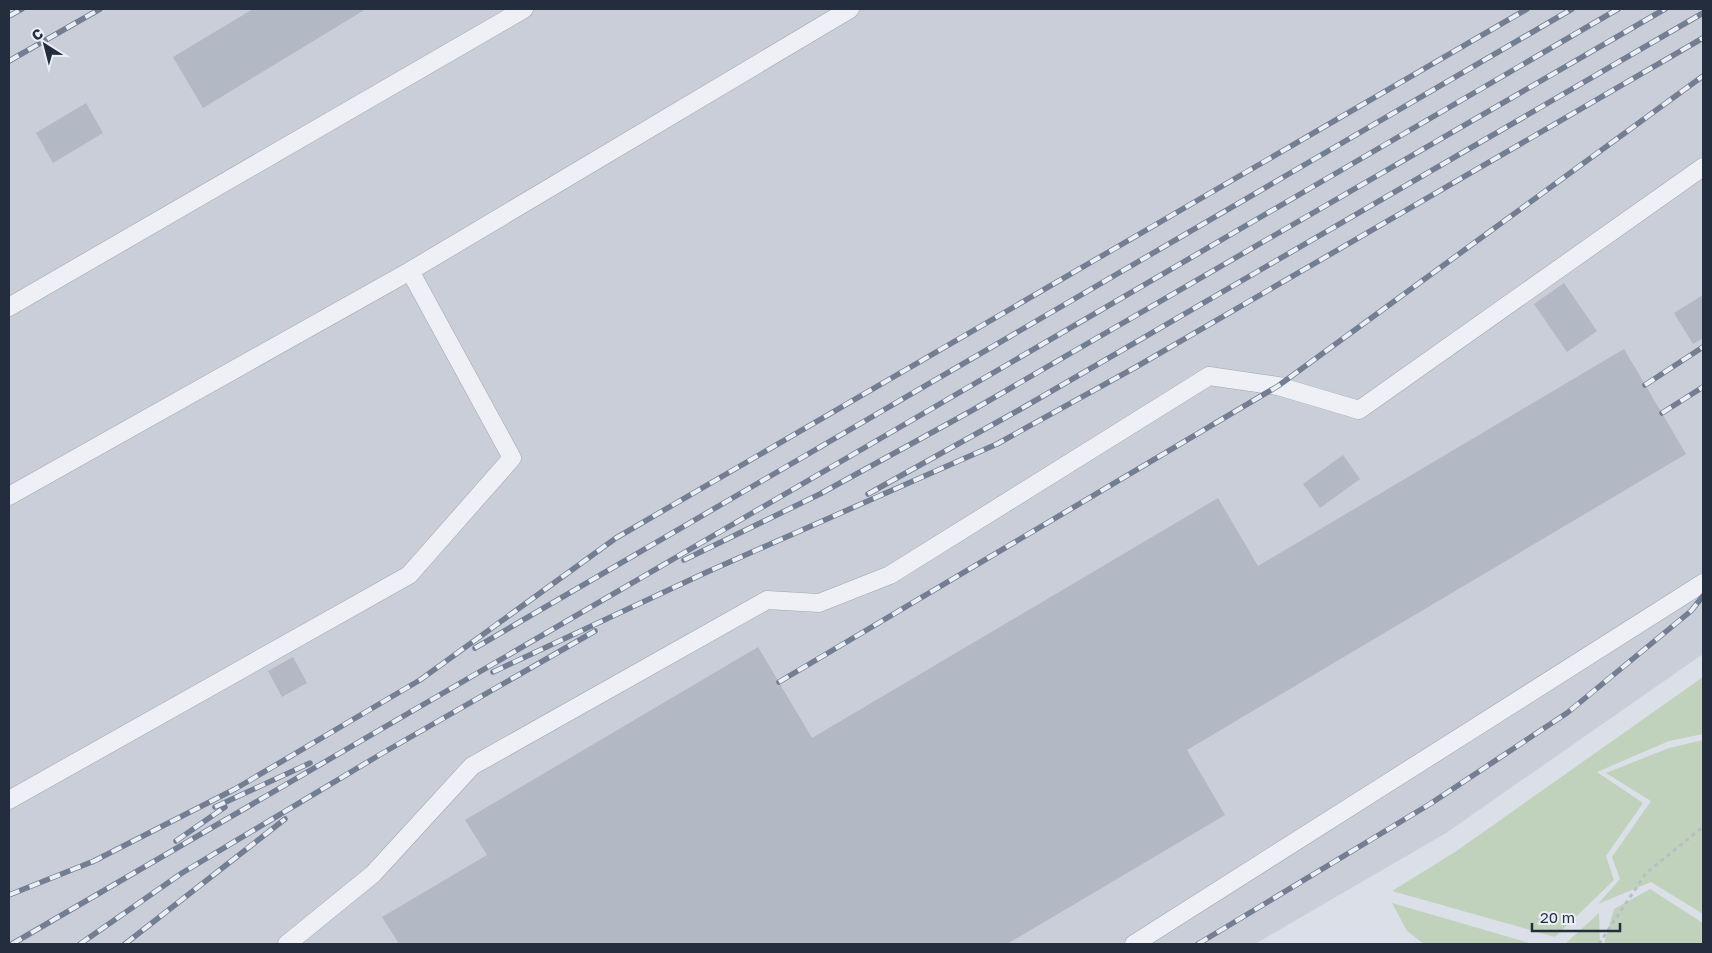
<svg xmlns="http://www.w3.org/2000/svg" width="1712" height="953" font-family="'Golos Text',sans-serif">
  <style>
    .built { fill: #c9ced9 }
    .green { fill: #c0d2bb }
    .building { fill: #b2b8c4 }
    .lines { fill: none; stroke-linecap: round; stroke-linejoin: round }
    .service-casing { stroke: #a0a6b1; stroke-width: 19 }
    .path { stroke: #b9bdc5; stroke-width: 3; stroke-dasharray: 4 4; stroke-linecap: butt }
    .service { stroke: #eef0f5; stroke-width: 18 }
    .rail-casing { stroke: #737e92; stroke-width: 5.5 }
    .rail { stroke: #eaeef5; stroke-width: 4; stroke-dasharray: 11; stroke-linecap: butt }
  </style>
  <rect width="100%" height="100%" fill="#dbdfe7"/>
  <path class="built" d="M9,9H1703V654L1446,833L1255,944H9Z"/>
  <path class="green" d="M1703,677V734L1669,741L1597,772L1643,803L1606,856L1614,880L1555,937L1392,891L1455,852Z
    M1703,740V914L1651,882L1598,904L1620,879L1612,857L1651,801L1606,773L1669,748Z
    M1650,889L1703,923V944H1604L1614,909Z
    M1392,903L1533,944H1424L1407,931Z
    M1599,913L1600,944H1565Z"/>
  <path class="building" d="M253,9H366L203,108L173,57Z
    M86,103L103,133L53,163L36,133Z
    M1564,283L1597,331L1567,352L1534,304Z
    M1703,295V338L1693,344L1674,313Z
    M1624,349L1686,454L1187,750L1225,815L1007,944H399L382,917L487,855L465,820L758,647L812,738L1218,498L1258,566Z
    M1343,455L1360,479L1320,508L1303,484Z
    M293,657L307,683L282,697L268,671Z"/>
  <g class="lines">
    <defs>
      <path id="service" d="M9,307L524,9
        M9,496L410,271L850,9
        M9,800L409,575L512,458L410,271
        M287,944L373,874L472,766L767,600L819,603L890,575L1209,376L1278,386L1359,410L1703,167
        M1134,944L1703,583"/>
    </defs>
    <use href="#service" class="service-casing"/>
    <path class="path" d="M1599,944L1646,873L1703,827"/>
    <use href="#service" class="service"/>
    <defs>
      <path id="rail" d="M9,16L22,9
        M9,61L100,9
        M1645,385L1703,347
        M1662,413L1703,387
        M868,494L1019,410L1703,13
        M684,560L820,494L971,411L1665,9
        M475,648L1572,9
        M493,672L707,572L997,444L1136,367L1703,38
        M779,682L1278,386L1703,76
        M215,807L310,763
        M176,841L225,807
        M92,862L235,789L420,680L616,538L1527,9
        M9,895L99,859
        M12,944L1618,9
        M80,944L182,873L381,754L595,631
        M125,944L285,819
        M1198,944L1430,804L1567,713L1691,611L1703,596"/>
    </defs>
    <use href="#rail" class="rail-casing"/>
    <use href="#rail" class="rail"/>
  </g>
  <rect width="1712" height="953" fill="none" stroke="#242d3e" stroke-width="20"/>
  <g transform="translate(45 45) rotate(324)" stroke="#eaeef5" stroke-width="4" paint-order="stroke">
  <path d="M0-4L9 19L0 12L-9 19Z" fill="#242d3e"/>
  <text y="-8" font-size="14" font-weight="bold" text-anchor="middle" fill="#242d3e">С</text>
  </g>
  <path d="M1532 923v8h88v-8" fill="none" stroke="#242d3e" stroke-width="2.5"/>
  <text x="1540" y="923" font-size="15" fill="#242d3e" stroke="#eaeef5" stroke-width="4" paint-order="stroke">20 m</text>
</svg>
